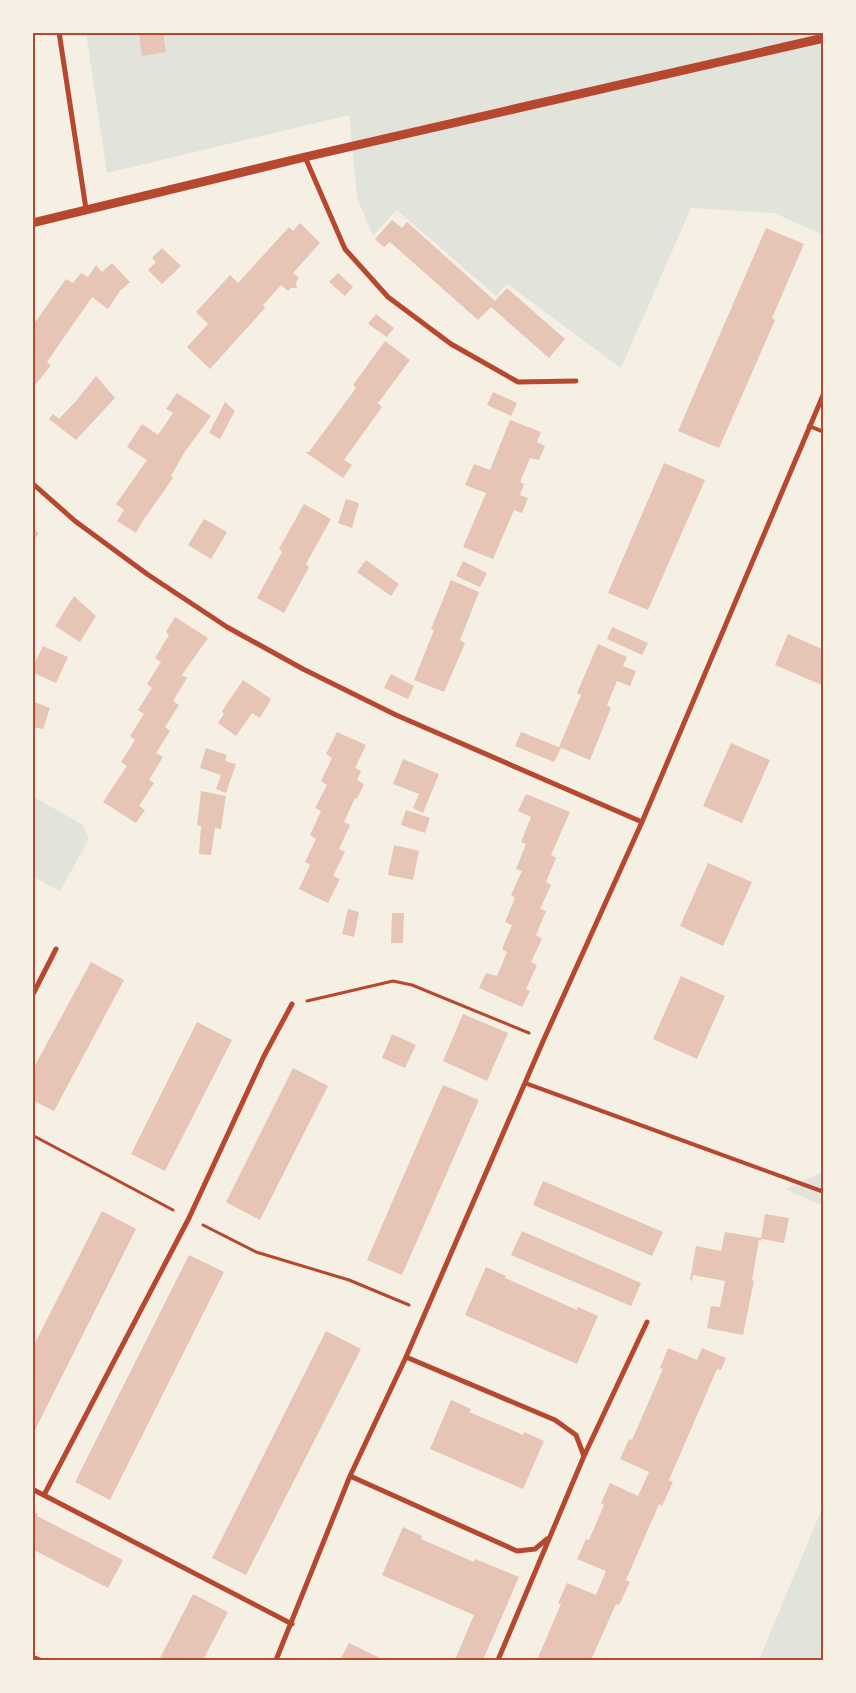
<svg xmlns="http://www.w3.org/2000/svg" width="856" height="1693" font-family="'Asap Condensed',sans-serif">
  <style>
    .green { fill: #e2e4dc }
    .building { fill: #e6c5b7 }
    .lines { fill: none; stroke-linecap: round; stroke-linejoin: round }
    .path { stroke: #b5482f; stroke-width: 3 }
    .service { stroke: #b5482f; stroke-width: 4 }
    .minor { stroke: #b5482f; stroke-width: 5 }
    .tertiary { stroke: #b5482f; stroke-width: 9 }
    .neatline { fill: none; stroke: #b5482f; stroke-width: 2 }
  </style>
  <rect width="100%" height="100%" fill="#f6efe4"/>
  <path class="green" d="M86,33H823V235L774,213L691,208L621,368L507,284L496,296L397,210L373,236L357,198L349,115L107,173Z
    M32,796L83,825L89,839L60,891L33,877Z
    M823,1172V1206L785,1189Z
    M823,1506V1660H759Z"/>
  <path class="building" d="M139,32H163L166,52L142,56Z
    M392,220L402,228L407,222L495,301L507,288L565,339L549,358L491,307L478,320L390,242L384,247L375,239Z
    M300,223L320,243L293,273L299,278L296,282L297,288H291L288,291L281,285L263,305L265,308L210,369L187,347L208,324L196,312L230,275L238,283L289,227L293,231Z
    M766,228L804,244L772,318L775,320L719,448L678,431Z
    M162,248L181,266L162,284L148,270L156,262L152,258Z
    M112,263L130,282L120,291L108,309L92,297L47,362L51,365L32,389V319L36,321L66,279L73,283L81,273L88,277L96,265L102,272Z
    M338,273L353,287L345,296L329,282Z
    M376,314L394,328L387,337L368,324Z
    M385,341L410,360L378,403L382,407L344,460L352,465L343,478L305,452H309L356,388L353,385Z
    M96,376L115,398L76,440L49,419L53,414L59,419L76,401Z
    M493,392L517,403L511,416L487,405Z
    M177,393L211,416L184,453L171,476L173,478L142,522L136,533L117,521L124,510L116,504L147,460L127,447L142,424L158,435L173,413L166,409Z
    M225,402L235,411L220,439L209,433Z
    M510,420L541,432L537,442L545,446L539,460L530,458L520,482L524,484L520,495L528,498L522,513L514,510L493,559L463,547L486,493L465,485L474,464L490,470Z
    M664,463L705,480L648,610L608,593Z
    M346,499L359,503L352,528L338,523Z
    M304,504L331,519L306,564L309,567L284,613L257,598L282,552L279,549Z
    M204,519L227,532L211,559L188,545Z
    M32,529L39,533L32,542Z
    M366,560L399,584L391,596L357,572Z
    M463,561L487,573L480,587L456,576Z
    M451,580L479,592L460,640L465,643L444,692L414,680L434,630L431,629Z
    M74,596L96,616L80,642L55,626Z
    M175,617L208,638L182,675L187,678L173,701L179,705L165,727L170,731L156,753L163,757L149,780L154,783L139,806L145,810L136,823L103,802L127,766L121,762L135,740L130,736L144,714L138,710L152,688L147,684L161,662L155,658L169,635L166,632Z
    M612,627L648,643L642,655L607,639Z
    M788,634L824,650V686L775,665Z
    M598,644L627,657L623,666L636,671L630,686L617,681L607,705L611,708L590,760L559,747L581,695L577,693Z
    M43,646L68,657L56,683L32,672V669Z
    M391,674L414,686L408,699L384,688Z
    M243,680L271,699L260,718L252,713L236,736L218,723L224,714L222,711Z
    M32,701L50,708L43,729L32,727Z
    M337,732L366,745L355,768L361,771L357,780L364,784L357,799L355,798L344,822L350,825L339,849L345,852L333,876L340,879L328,903L299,889L310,865L305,862L316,839L310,835L321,811L315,808L327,785L321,781L332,758L326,754Z
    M521,732L561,748L554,762L515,746Z
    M731,743L770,760L742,823L703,806Z
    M206,748L227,755L225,761L236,764L226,793L216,789L221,775L200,768Z
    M403,759L439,774L423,813L413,808L419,794L393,784Z
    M201,791L226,796L221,829L215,828L211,855L199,854L201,826L197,825Z
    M526,794L570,812L551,855L556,858L546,882L551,885L540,909L546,911L536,935L542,939L531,962L537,965L526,989L530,991L522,1007L479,988L486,973L497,976L507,952L502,949L512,925L505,922L515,898L511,895L522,871L516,869L526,844L521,842L531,817L518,811Z
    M406,810L430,818L425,833L401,825Z
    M394,845L419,851L413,880L388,875Z
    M708,863L752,882L723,946L680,926Z
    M348,909L359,912L354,937L342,934Z
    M392,913H404L403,943H391Z
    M91,962L124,980L54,1111L32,1100V1071Z
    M681,976L725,996L697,1059L653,1039Z
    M463,1014L508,1033L487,1081L443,1061Z
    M197,1022L232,1040L165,1171L131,1154Z
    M392,1034L416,1045L405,1068L382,1058Z
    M293,1068L328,1086L260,1220L226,1202Z
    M443,1085L479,1100L402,1275L367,1260Z
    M543,1181L663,1232L652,1256L533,1205Z
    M102,1211L136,1229L32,1436V1349Z
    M765,1214L789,1218L784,1243L762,1239L761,1241L759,1240L752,1280L754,1281L743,1335L707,1328L711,1306L720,1307L725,1281L693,1275L692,1281L690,1280L696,1246L721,1251L725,1232L761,1238Z
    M522,1231L641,1283L631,1306L511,1255Z
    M189,1255L224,1272L110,1500L75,1482Z
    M486,1267L506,1276L505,1278L577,1310L578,1307L598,1316L577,1364L465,1315Z
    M326,1331L361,1349L246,1575L212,1558Z
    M668,1348L697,1360L702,1348L726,1358L721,1370L717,1369L669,1480L673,1482L662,1506L659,1504L626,1580L630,1582L619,1605L616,1604L591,1660H537L561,1604L558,1603L567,1583L596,1595L606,1571L577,1559L586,1539L589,1540L604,1505L601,1503L610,1483L638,1496L649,1472L620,1459L629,1439L632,1440L663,1369L660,1368Z
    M451,1400L471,1409L469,1412L505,1427L523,1435L524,1432L544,1441L523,1489L430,1449Z
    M32,1511L38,1514L37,1516L123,1560L108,1588L32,1549Z
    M403,1527L422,1536L421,1539L474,1562L475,1559L519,1577L483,1660H455L474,1615L382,1575Z
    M193,1594L228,1612L203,1660H159Z
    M349,1643L384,1660H340Z"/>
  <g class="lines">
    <path class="path" d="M307,1001L393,981L412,985L529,1033
      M32,1135L173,1210
      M203,1225L256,1252L349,1280L409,1305"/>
    <path class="service" d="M809,426L824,432
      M525,1083L824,1192"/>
    <path class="minor" d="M59,32L86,209
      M305,157L345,249L388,297L451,344L518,382L576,381
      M32,483L75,521L147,574L227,627L303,669L396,715L642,822
      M32,996L56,949
      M406,1357L555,1420L576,1435L584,1456L498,1660
      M584,1456L647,1322
      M350,1476L517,1551L535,1549L547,1539
      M32,1489L292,1624
      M44,1495L189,1218L264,1056L292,1004
      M32,1657L40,1660
      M276,1660L350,1476L406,1357L544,1039L642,822L824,393"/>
    <path class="tertiary" d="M32,223L305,157L824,38"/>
  </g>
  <rect width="856" height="1693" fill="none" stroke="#f6efe4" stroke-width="68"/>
  <rect x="34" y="34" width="788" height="1625" class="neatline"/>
</svg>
